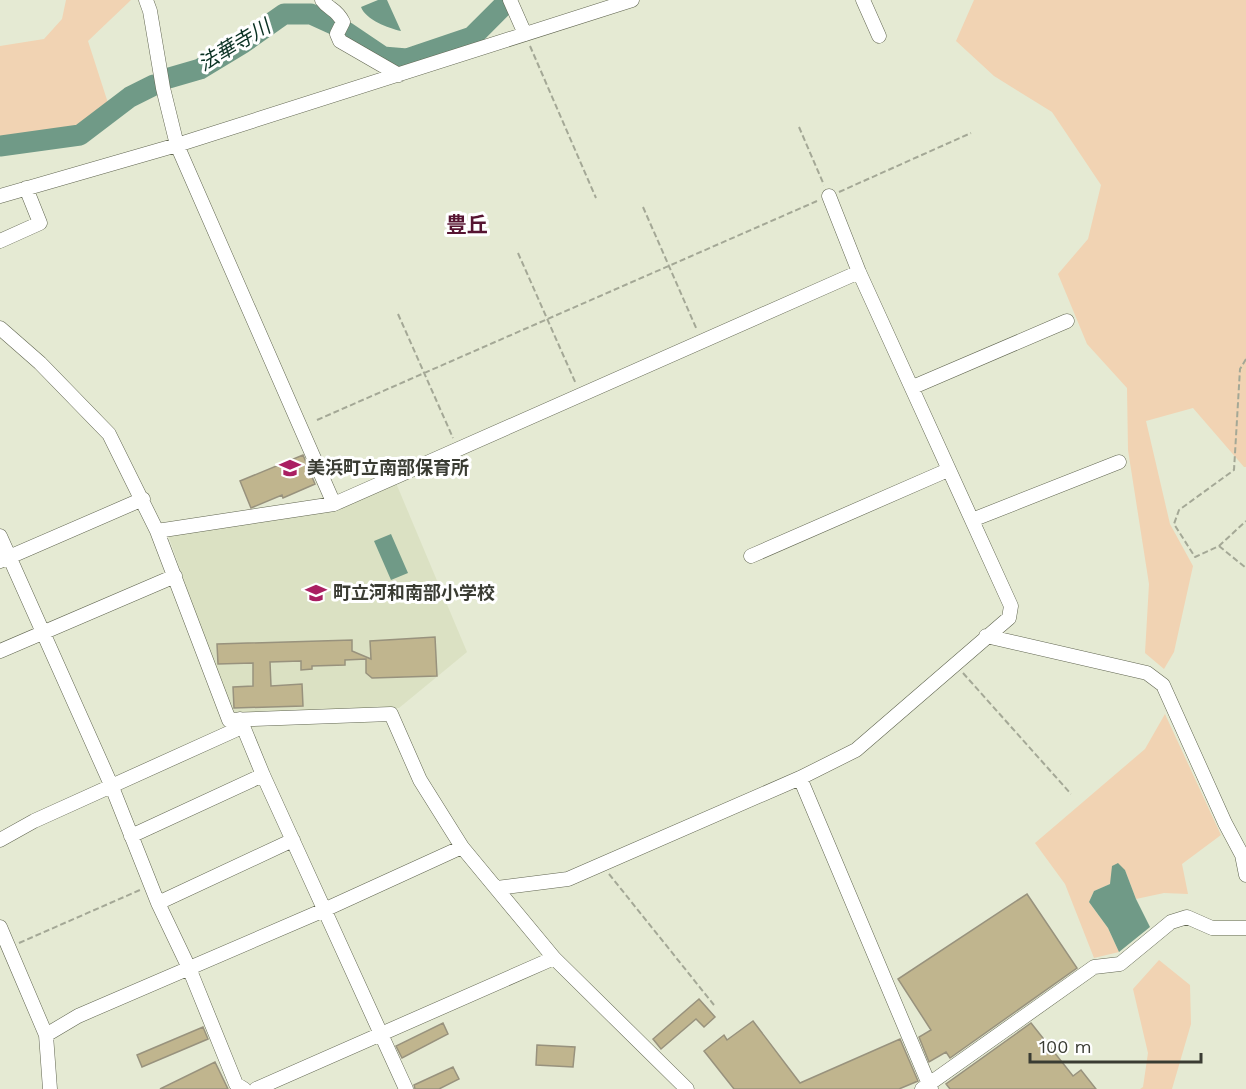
<svg xmlns="http://www.w3.org/2000/svg" width="1246" height="1089" font-family="'Work Sans','Noto Sans JP',sans-serif">
  <style>
    .built { fill: #dbe1c3 }
    .green { fill: #f1d3b3 }
    .water { fill: #709a87 }
    .lines { fill: none; stroke-linecap: round; stroke-linejoin: round }
    .river { stroke: #709a87; stroke-width: 21 }
    .building { fill: #c0b58e; stroke: #98927d; stroke-width: 1.5 }
    .minor-casing { stroke: #606550; stroke-width: 15 }
    .path { stroke: #a4a896; stroke-width: 2; stroke-dasharray: 6 3; stroke-linecap: butt }
    .minor { stroke: #fff; stroke-width: 14 }
    .labels { text-anchor: middle; stroke-width: 6; stroke-linejoin: round; paint-order: stroke }
    .poi-label { font-size: 18px; font-weight: bold; fill: #3a3c33; stroke: #fff; text-anchor: start }
    .water-label { font-size: 20px; font-style: italic; fill: #0b3224; stroke: #fff }
    .quarter-label { font-size: 21px; font-weight: bold; fill: #561431; stroke: #fff }
  </style>
  <rect width="100%" height="100%" fill="#e5ead3"/>
  <path class="built" d="M396,483L467,652L399,708L231,713L168,535Z"/>
  <path class="green" d="M66,0H131L88,41L108,103L78,126L0,137V46L44,39L62,19Z
    M974,0H1246V467H1244L1193,408L1146,421L1170,524L1193,566L1174,652L1164,669L1145,653L1149,584L1128,450L1127,388L1087,344L1058,274L1088,239L1101,185L1052,112L994,76L956,41Z
    M1165,714L1221,835L1182,864L1188,894L1164,893L1136,899L1125,870L1110,884L1094,891L1089,902L1108,928L1119,952L1094,958L1065,884L1035,843L1145,749Z
    M1159,960L1190,985L1191,1024L1172,1089H1140L1143,1087L1148,1053L1133,989Z"/>
  <path class="water" d="M378,0H387L401,31C388,28 366,20 361,7Z
    M391,534L408,573L391,580L374,541Z
    M1118,863L1125,870L1136,899L1150,927L1119,952L1108,928L1089,902L1094,891L1110,884L1112,866Z"/>
  <g class="lines">
    <path class="river" d="M346,32L383,57L407,59L472,37L504,5
      M169,78L200,69L243,43L284,14H311L333,24
      M0,146L80,135L130,97L154,85"/>
  </g>
  <path class="building" d="M303,455L315,484L283,498L282,495L251,508L240,481Z
    M435,637L437,676L372,678L366,673V659L345,660V665L312,666V669L301,670V661L270,662L271,686L302,684L303,706L234,708L233,687L253,686V663L218,664L217,644L352,640V651L371,659L370,641Z
    M1027,894L1077,968L950,1058L946,1052L929,1062L919,1037L931,1030L898,979Z
    M699,999L715,1017L704,1027L696,1019L661,1049L653,1039Z
    M753,1021L800,1083L900,1039L918,1081L899,1089H734L704,1051L724,1035L727,1040Z
    M443,1023L448,1034L402,1058L396,1046Z
    M1031,1023L1073,1076L1081,1070L1096,1089H950L946,1084Z
    M203,1027L208,1039L142,1067L137,1055Z
    M537,1045L575,1047L573,1067L536,1065Z
    M215,1062L228,1089H160Z
    M453,1067L459,1079L439,1089H415L414,1085Z"/>
  <g class="lines">
    <defs>
      <path id="minor" d="M146,0L150,11L163,88L177,145L334,504
        M322,0C329,10 336,8 343,22L337,34L340,41L399,75
        M510,0L525,34
        M863,0L879,36
        M0,196L177,145L632,0
        M0,241L40,223L26,188
        M0,328L40,363L109,434L157,531L229,720L391,714L420,780L462,847L554,958L687,1089
        M913,387L1067,321
        M972,520L1119,462
        M157,531L334,504L859,272
        M0,536L112,787L158,903L189,968L236,1084L244,1089
        M751,556L948,470
        M0,561L143,499
        M986,636L1147,673L1163,685L1225,823L1242,855L1246,875
        M0,651L175,576
        M240,719L263,775L406,1089
        M800,778L931,1089
        M131,836L263,775
        M0,840L34,821L242,727
        M497,888L568,879L800,778L856,750L1009,618L1011,606L859,272L829,196
        M158,903L293,840
        M0,927L46,1035L50,1089
        M46,1035L78,1016L324,910L462,847
        M256,1089L554,958
        M922,1089L1094,967L1120,964L1171,922L1187,917L1212,928H1246"/>
    </defs>
    <use href="#minor" class="minor-casing"/>
    <path class="path" d="M530,46L596,198
      M799,127L824,185
      M839,192L971,133
      M643,207L697,330
      M518,253L576,384
      M398,314L453,438
      M1246,359L1240,369L1234,470L1179,510L1174,524L1195,557L1219,546L1246,521
      M317,420L817,201
      M1219,546L1246,568
      M963,673L1071,794
      M609,874L714,1005
      M19,943L140,890"/>
    <use href="#minor" class="minor"/>
  </g>
  <defs>
    <symbol id="school-bare" viewBox="-9 -9 18 18"><path d="M0-5L7-2L0 1L-7-2ZM-4 1L0 2.5L4 1V4Q0 6-4 4Z" fill="#aa1f62" stroke="#fff" stroke-width="2.5" paint-order="stroke"/></symbol>
  </defs>
  <g fill-rule="evenodd">
    <use href="#school-bare" x="275" y="453" width="30" height="30"/>
    <use href="#school-bare" x="301" y="578" width="30" height="30"/>
  </g>
  <g class="labels">
    <g class="poi-label">
      <text x="307" y="474">美浜町立南部保育所</text>
      <text x="333" y="599">町立河和南部小学校</text>
    </g>
    <g class="water-label">
      <text transform="translate(234 45) rotate(-31)" y="7">法華寺川</text>
    </g>
    <g class="quarter-label">
      <text x="467" y="232">豊丘</text>
    </g>
  </g>
  <path d="M1030 1053v9h171v-9" fill="none" stroke="#3a3c33" stroke-width="3"/>
  <text x="1039" y="1053" font-size="18" fill="#3a3c33" stroke="#ffffff" stroke-width="4.5" paint-order="stroke">100 m</text>
</svg>
